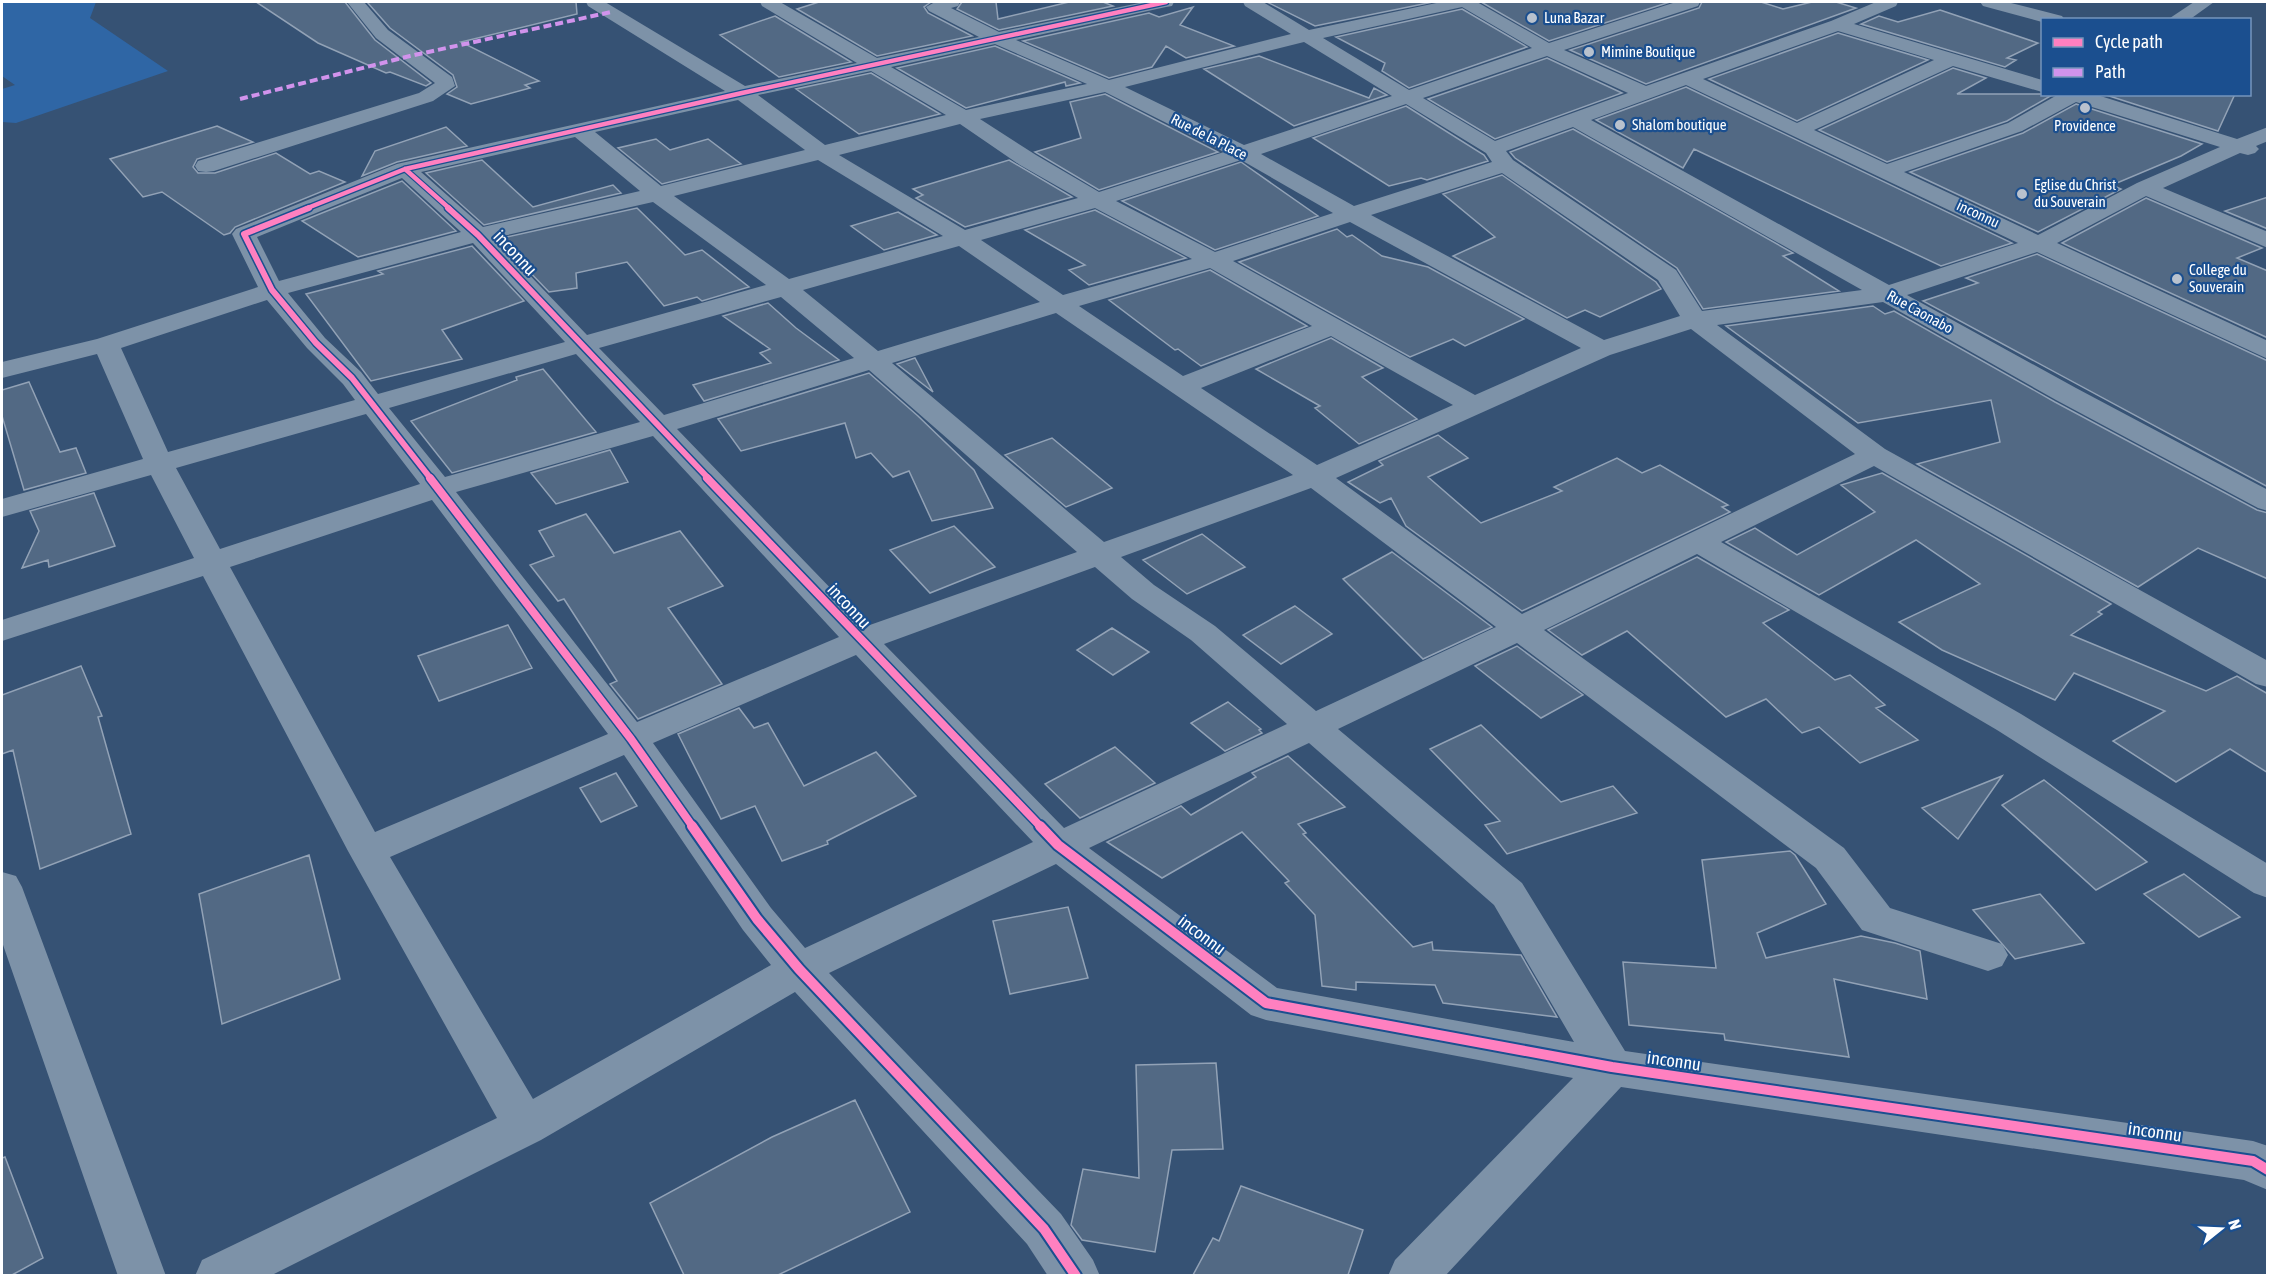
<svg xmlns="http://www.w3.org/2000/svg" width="2269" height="1277" font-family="'Asap Condensed',sans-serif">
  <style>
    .green { fill: #2f66a5 }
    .building { fill: #526984; stroke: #92a2b6; stroke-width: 1.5 }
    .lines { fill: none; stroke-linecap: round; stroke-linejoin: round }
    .street { fill: #7d92a8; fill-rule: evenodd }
    .quiet { stroke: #d193ec; stroke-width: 4; stroke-dasharray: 8 4; stroke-linecap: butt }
    .cycleway-far3-casing { stroke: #1b4f8f; stroke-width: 7 }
    .cycleway-far2-casing { stroke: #1b4f8f; stroke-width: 9 }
    .cycleway-far1-casing { stroke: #1b4f8f; stroke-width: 11 }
    .cycleway-casing { stroke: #1b4f8f; stroke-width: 14 }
    .cycleway-far3 { stroke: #ff80c0; stroke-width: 4.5 }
    .cycleway-far2 { stroke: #ff80c0; stroke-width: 6 }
    .cycleway-far1 { stroke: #ff80c0; stroke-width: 8 }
    .cycleway { stroke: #ff80c0; stroke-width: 10 }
    .poi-dot { fill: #b9c2ce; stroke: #1b4f8f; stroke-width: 2 }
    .labels { text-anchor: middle; stroke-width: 4.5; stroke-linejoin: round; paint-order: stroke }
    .far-poi-label { font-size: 15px; fill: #fff; stroke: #1b4f8f; text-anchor: start }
    .far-street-label { font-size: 15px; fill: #fff; stroke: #1b4f8f }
    .street-label { font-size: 18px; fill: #fff; stroke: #1b4f8f }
  </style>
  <rect width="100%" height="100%" fill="#365274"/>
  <path class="green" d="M2,2H96L90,18L168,71L16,123L2,122V89L15,85L2,76Z"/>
  <path class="building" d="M256,2H345L375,40L431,83L426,86L390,72L386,73L318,43Z
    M367,2H576L577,14L461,42L539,81L525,85L530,88L471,104L447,94L457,87L453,75L390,28Z
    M819,2H931L924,7L928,13L972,36L877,56L797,9Z
    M962,2H996L998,19L1069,2H1103L1113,6L999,30L957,9Z
    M1267,2H1433L1315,26Z
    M1481,2H1670L1549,41Z
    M1702,2H1761L1783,9L1812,2H1836L1856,8L1646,84L1570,50L1699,8Z
    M1193,7L1180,25L1234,46L1186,58L1166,46L1152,67L1109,78L1023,41L1149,13L1159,17Z
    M1462,9L1527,47L1409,88L1382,71L1385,63L1336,37Z
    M1940,10L2038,43L2007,58L2016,60L2005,67L1861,24L1879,16L1898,22Z
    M775,16L851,62L779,77L720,35Z
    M1838,33L1928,60L1797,121L1709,79Z
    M995,46L1080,83L1066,86L1065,82L966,108L897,68Z
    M1259,56L1369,98L1374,88L1387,95L1294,126L1204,69Z
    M1547,58L1622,93L1495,139L1428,99Z
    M1953,68L1986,78L1957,94H2054L2007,121L1887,162L1819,130Z
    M871,73L940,114L859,134L796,89Z
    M1686,87L2012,243L1941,266L1694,149L1683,168L1596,120Z
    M1105,94L1218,152L1099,190L1035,152L1081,138L1070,102Z
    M2103,94H2235L2218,131Z
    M2076,104L2202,144L2181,156L2112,185L2121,189L2038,232L1910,172L2023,133Z
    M1406,106L1484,155L1488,161L1427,180L1421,178L1389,186L1313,138Z
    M217,126L253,142L197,159L193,167L198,173H215L276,153L310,174L319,171L345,182L235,227L230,233L224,235L162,192L143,197L110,159Z
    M446,127L467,146L397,162L362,176L375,151Z
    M1573,129L1793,253L1783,256L1839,291L1703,309L1677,268L1515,158L1510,152Z
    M656,139L670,150L708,139L741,164L662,184L618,148Z
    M482,160L533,207L613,185L621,193L484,225L426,173Z
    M1009,160L1072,197L965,227L916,198L923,195L913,189Z
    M1241,162L1318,216L1215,250L1122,201Z
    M1502,175L1656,282L1661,289L1600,317L1585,310L1567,318L1453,256L1495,237L1443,194Z
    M402,181L456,231L358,257L302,221Z
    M2268,197V229L2225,211Z
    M2146,198L2262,248L2237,258L2268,271V338L2062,243Z
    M637,208L685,255L702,250L749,287L702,301L697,297L664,306L627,262L576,273L577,288L549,292L498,239Z
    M1095,210L1186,258L1089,285L1069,270L1085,265L1025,230Z
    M898,212L937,235L884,250L851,226Z
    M1337,229L1347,237L1352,235L1382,256L1428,267L1524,319L1465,346L1453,339L1410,357L1239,262Z
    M472,246L524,301L442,330L462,359L371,381L306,294L383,274L378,271Z
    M2037,254L2268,361V487L1923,301L1978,283L1966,278Z
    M1210,270L1307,326L1201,366L1178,349L1175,350L1109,300Z
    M768,303L796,328L839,360L704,401L693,385L771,363L760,353L770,349L723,316Z
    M1873,306L1885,314L1894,311L2055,402L2257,510L2268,513V579L2198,548L2138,587L1917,464L2000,442L1991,400L1858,423L1726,326Z
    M1331,338L1383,368L1362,377L1417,419L1359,444L1315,408L1320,406L1256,369Z
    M915,358L933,392L897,364Z
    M543,369L596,432L452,473L411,421L517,380L516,377Z
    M869,373L918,416L974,470L993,508L932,521L909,471L893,477L871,453L856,458L845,423L741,451L718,419Z
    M29,382L60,452L76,448L86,473L24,490L2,416V390Z
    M1438,435L1468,458L1428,477L1481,523L1562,491L1554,487L1617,458L1642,473L1660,465L1728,505L1722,507L1730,512L1522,611L1406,526L1391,498L1380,503L1348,482L1383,465L1379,461Z
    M1052,438L1112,488L1066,507L1005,455Z
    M610,450L628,482L556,504L531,473Z
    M1882,473L2111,604L2098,612L2102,614L2071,635L2206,691L2237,676L2268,694V773L2230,749L2176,782L2113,741L2165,711L2074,673L2055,700L1942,650L1899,622L1980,584L1916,540L1819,595L1726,542L1755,528L1797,555L1875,512L1841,485Z
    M94,493L115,546L49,567L48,560L22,568L39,531L30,511Z
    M586,514L614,553L680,531L723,586L668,608L722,684L638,719L610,684L617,681L564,599L558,601L530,565L554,556L539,531Z
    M954,526L995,567L930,593L890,550Z
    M1202,534L1245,567L1187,594L1143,560Z
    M1392,552L1492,627L1423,659L1343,579Z
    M1697,557L1789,610L1763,623L1835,680L1850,675L1885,705L1876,708L1918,740L1860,763L1819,727L1802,733L1766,699L1726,717L1627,631L1582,655L1548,630Z
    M1295,606L1332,634L1281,664L1243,635Z
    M508,625L532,668L439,701L418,656Z
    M1112,628L1149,652L1113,675L1077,650Z
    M1517,646L1583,695L1541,718L1475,666Z
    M81,666L102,716L98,717L131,834L40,869L13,750L2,754V695Z
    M1228,702L1261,729L1259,730L1262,733L1225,751L1191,723Z
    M739,708L754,728L768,723L804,786L876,752L916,796L827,841L828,844L782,861L755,806L721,819L678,734Z
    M1481,725L1561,802L1613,786L1637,813L1507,854L1485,825L1500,821L1430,749Z
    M1115,747L1155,783L1080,818L1045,784Z
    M1288,756L1345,807L1298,824L1306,833L1303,834L1413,947L1432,942L1433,950L1521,955L1557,1017L1443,1003L1435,985L1356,982V990L1322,986L1315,915L1285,883L1289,881L1242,832L1162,878L1107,842L1181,806L1191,815L1256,777L1252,773Z
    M616,773L637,806L601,822L580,788Z
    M2002,776L1958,839L1922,808Z
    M2044,780L2147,862L2096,890L2002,805Z
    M1790,851L1795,855L1826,904L1757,933L1766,958L1861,936L1895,943L1920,951L1927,999L1834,979L1849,1057L1725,1040L1724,1034L1629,1025L1623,962L1716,968L1702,860Z
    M309,855L340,979L222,1024L199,894Z
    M2184,874L2240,917L2199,937L2144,894Z
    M2040,894L2084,943L2015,959L1973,910Z
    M1068,907L1088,978L1010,994L993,921Z
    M1216,1063L1223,1149L1172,1150L1155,1252L1082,1240L1071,1225L1083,1169L1139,1178L1136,1065Z
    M855,1100L910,1212L778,1275H684L650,1203L772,1137Z
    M5,1157L43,1258L12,1275H2V1158Z
    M1241,1186L1363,1230L1348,1275H1193L1213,1238L1219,1241Z"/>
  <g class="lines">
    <path class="street" d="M347,2H364L388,30L452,77L455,86L433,101L214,171L206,172L198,171L195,166L198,161L419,93L435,83L376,38Z
      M586,2H605L745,86L857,63L762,6L760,2H780L877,58L979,37L929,11L926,7L935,2H960L958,6L951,8L999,32L1144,2H1174L1172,6L1166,7L1016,40L1109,80L1291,34L1245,6L1243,2H1263L1309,30L1441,2H1477L1549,43L1676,2H1700L1698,6L1564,50L1646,86L1831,21L1876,2H1898L1896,6L1854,24L2042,80V92L1953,66L1814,130L1887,164L2008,123L2059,94H2094L2237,139L2268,127V141L2256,146L2259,149L2255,153L2248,155L2240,153L2163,188L2268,232V248L2146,196L2057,243L2268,341V359L2037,252L1907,295L2076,388L2268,490V511L2258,508L2056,400L1883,302L1717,325L1885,449L2268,661V687L2256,684L1874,466L1721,542L2021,714L2268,864V898L2254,893L1997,730L1697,554L1544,630L1844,848L1890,908L2002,944L2008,955L2002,966L1988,971L1862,930L1816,868L1517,643L1338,729L1522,883L1625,1051L2253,1141L2268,1146V1190L2244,1180L1621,1087L1445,1276H1388L1395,1260L1573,1078L1266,1020L1251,1015L1056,864L829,973L1061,1214L1093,1260L1100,1276H1048L1027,1244L795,992L541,1140L270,1276H195L202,1260L497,1118L348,851L203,576L2,641V620L194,558L151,475L2,517V499L143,459L97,354L2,378V362L97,339L258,287L232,234L236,229L397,164L725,91L588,6ZM1462,7L1532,48L1409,90L1323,38ZM1838,31L1934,60L1797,123L1703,79ZM1304,42L1392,96L1244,145L1125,87ZM995,44L1087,84L966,110L891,67ZM1547,56L1628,93L1495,141L1423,98ZM871,71L946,115L825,145L758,95ZM1686,85L2018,243L1889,285L1591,120ZM1105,92L1224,152L1099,192L1036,155L980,119ZM738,100L805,150L661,186L595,132ZM2076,102L2220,147L2137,183L2038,235L1904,172L2022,131ZM1406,104L1486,153L1492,162L1354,206L1261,154ZM960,124L1020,165L1078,198L965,230L839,155ZM1573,127L1862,290L1702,311L1676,270L1513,160L1506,151ZM575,137L640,191L483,227L421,172ZM818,160L943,236L789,279L674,196ZM1241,160L1333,213L1215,252L1116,201ZM1502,173L1658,280L1680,316L1604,340L1371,215ZM402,178L461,232L279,281L257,237ZM653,202L766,285L587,335L494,238ZM1095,208L1192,259L1063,295L981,240ZM1350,222L1581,348L1475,395L1233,261ZM473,243L565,342L378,394L361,372L325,338L288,293ZM959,246L1040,302L878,351L803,290ZM1210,268L1312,326L1183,376L1079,306ZM781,297L854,358L664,415L599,348ZM267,300L307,348L343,384L355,400L168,452L121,348ZM1056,313L1293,475L1104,542L892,363ZM1691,329L1855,454L1522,614L1336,478L1610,355ZM1331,336L1453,405L1317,465L1201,388ZM576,354L640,422L445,477L389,408ZM869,370L1077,552L867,626L677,429ZM366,414L420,484L220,549L176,468ZM653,436L839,637L637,722L456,492ZM1311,488L1496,627L1316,711L1215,626L1154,585L1121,557ZM432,500L608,734L375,832L230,567ZM1095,567L1132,599L1191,640L1287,724L1064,828L884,644ZM856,655L1033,842L805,948L771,908L653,743ZM1309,743L1494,905L1574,1042L1277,988L1089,848ZM624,755L743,930L771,965L533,1099L390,857Z
      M1980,2H2007L2062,16L2065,20H2042V22L1983,6Z
      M2194,2H2214L2189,20H2167Z
      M2,872L16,876L22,887L166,1276H118L2,942Z"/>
    <path class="quiet" d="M240,99L410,56L611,12"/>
    <defs>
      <path id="cycleway-far3" d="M405,169L450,209
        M305,209L405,169L742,93L1166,2"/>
      <path id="cycleway-far2" d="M309,208L244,234L272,290L316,343L352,378L431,479
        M448,208L478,235L709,479"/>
      <path id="cycleway-far1" d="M430,478L631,739L693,827
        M707,478L1041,827"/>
      <path id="cycleway" d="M692,826L757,919L799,969L1044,1229L1076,1276
        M1040,826L1058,845L1266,1003L1612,1067L2253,1161L2268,1170"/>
    </defs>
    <use href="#cycleway-far3" class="cycleway-far3-casing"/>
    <use href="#cycleway-far2" class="cycleway-far2-casing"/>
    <use href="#cycleway-far1" class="cycleway-far1-casing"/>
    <use href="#cycleway" class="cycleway-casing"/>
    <use href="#cycleway-far3" class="cycleway-far3"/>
    <use href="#cycleway-far2" class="cycleway-far2"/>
    <use href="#cycleway-far1" class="cycleway-far1"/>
    <use href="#cycleway" class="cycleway"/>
  </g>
  <g class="poi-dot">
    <circle cx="1532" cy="18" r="6"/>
    <circle cx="1589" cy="52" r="6"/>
    <circle cx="2085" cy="108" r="6"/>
    <circle cx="1620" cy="125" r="6"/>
    <circle cx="2022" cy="194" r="6"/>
    <circle cx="2177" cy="279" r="6"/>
  </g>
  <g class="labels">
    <g class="far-poi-label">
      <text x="1544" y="23">Luna Bazar</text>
      <text x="1601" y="57">Mimine Boutique</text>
      <text x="1632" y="130">Shalom boutique</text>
      <text x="2085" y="131" text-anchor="middle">Providence</text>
      <text x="2034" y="190">Eglise du Christ<tspan x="2034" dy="17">du Souverain</tspan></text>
      <text x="2189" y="275">College du<tspan x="2189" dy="17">Souverain</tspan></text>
    </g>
    <g class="far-street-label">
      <text transform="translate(1209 137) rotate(27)" y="5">Rue de la Place</text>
      <text transform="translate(1978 214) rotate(25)" y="5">inconnu</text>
      <text transform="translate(1920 312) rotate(29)" y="5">Rue Caonabo</text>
    </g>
    <g class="street-label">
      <text transform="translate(515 253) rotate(47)" y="6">inconnu</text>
      <text transform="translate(849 606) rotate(47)" y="6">inconnu</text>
      <text transform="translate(1202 935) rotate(37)" y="6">inconnu</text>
      <text transform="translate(1674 1061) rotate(8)" y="6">inconnu</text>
      <text transform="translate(2155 1132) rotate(8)" y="6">inconnu</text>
    </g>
  </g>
  <rect width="2269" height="1277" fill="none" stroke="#ffffff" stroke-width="6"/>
  <rect x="2041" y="18" width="210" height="78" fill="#1b4f8f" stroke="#7695bc" stroke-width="1.5"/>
  <rect x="2053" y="38" width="30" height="9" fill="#ff80c0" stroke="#7695bc" stroke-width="1.5"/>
  <text x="2095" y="48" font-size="18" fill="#ffffff">Cycle path</text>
  <rect x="2053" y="68" width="30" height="9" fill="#d193ec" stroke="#7695bc" stroke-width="1.5"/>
  <text x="2095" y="78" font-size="18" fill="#ffffff">Path</text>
  <g transform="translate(2221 1229) rotate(72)" stroke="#1b4f8f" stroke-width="4.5" paint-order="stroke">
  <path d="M0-4.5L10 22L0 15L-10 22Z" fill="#ffffff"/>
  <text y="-9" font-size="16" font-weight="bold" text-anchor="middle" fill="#ffffff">N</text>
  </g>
</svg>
